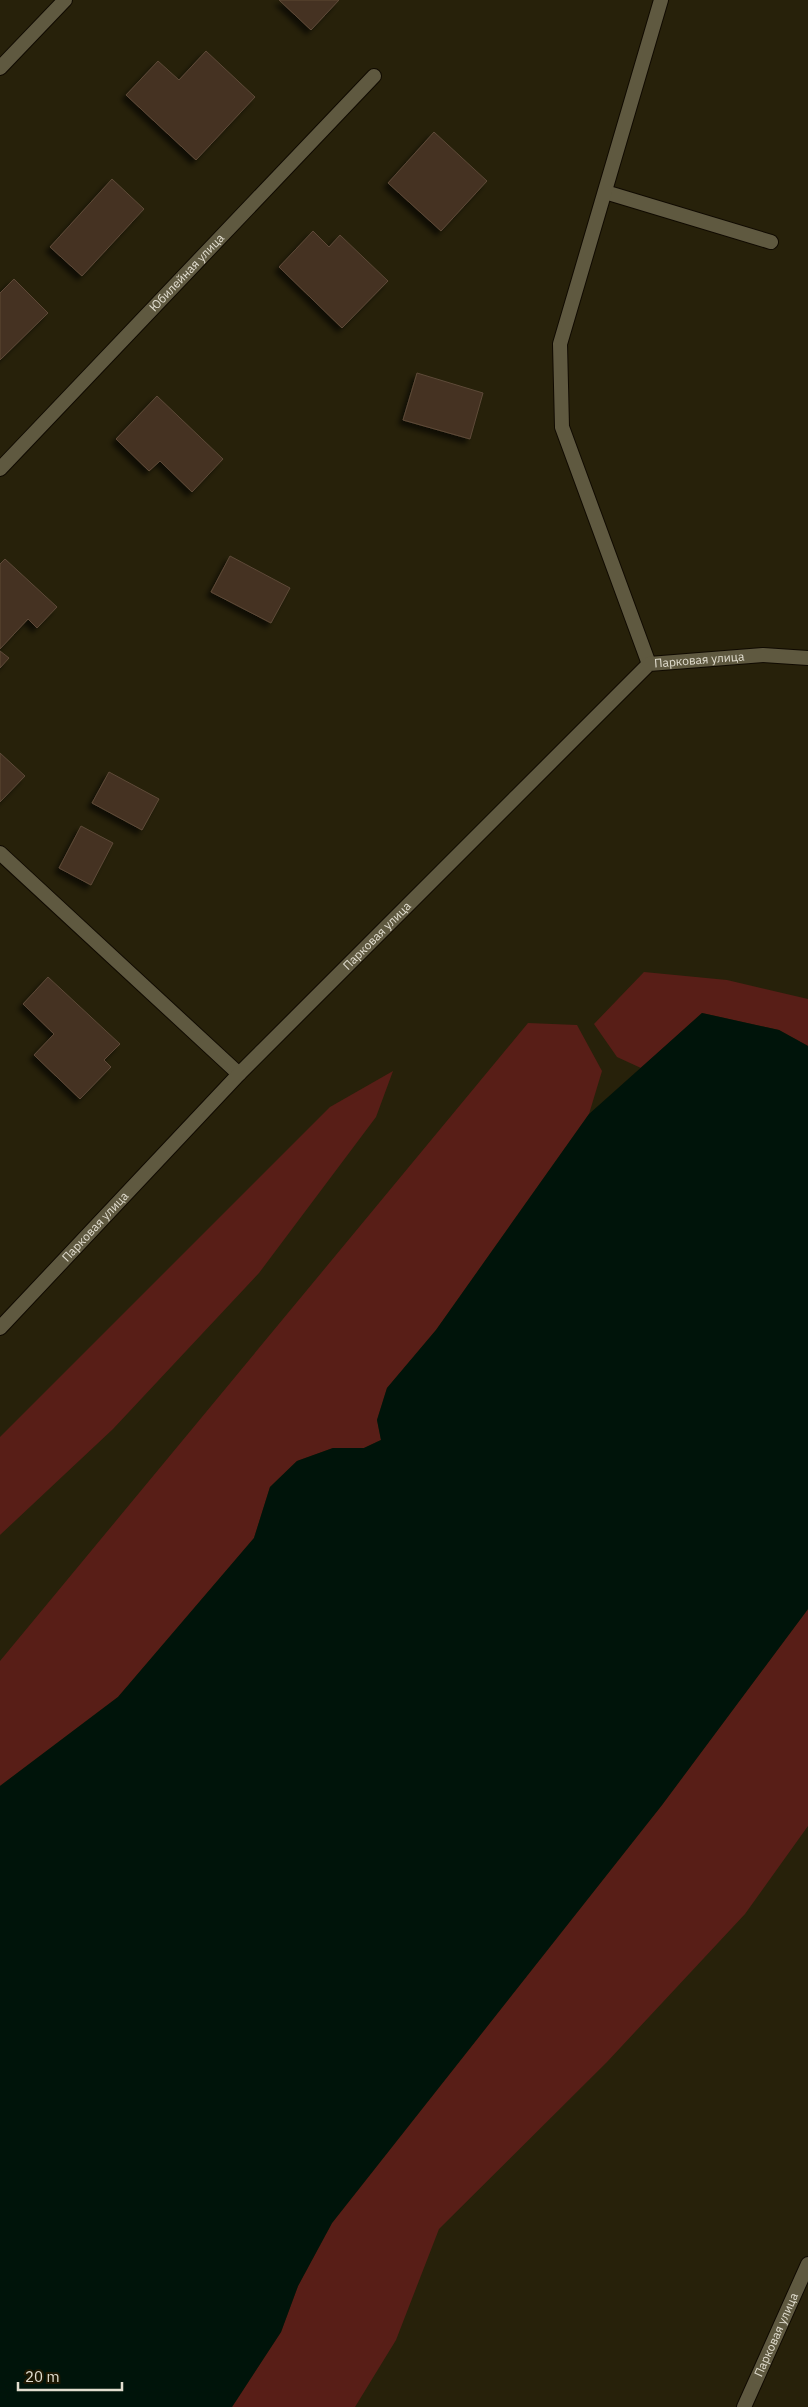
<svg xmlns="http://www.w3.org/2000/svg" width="808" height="2407" font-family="'IBM Plex Sans',sans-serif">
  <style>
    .green { fill: #581e17 }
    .water { fill: #00140a }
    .building { fill: #443221; stroke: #5e4a39; filter: url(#shadow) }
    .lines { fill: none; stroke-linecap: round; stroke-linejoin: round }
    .service-casing { stroke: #100a00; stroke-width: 16 }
    .minor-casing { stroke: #100a00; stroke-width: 16 }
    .service { stroke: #5f5940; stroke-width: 14 }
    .minor { stroke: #5f5940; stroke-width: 14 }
    .labels { text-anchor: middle; stroke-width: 4; stroke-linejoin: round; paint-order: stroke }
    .street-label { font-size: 12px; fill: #e1ddcf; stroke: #1d1802 }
  </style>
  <defs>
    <filter id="shadow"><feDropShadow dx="-4.5" dy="4.5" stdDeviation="2.5" flood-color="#0009"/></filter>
  </defs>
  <rect width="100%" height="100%" fill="#27210a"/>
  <path class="green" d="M644,972L727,980L808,999V1046L779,1030L702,1013L641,1068L617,1057L594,1024Z
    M528,1023L577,1025L602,1071L589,1114L436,1330L387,1388L377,1420L381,1440L364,1448H333L297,1461L270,1487L254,1538L118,1697L0,1786V1661Z
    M393,1071L376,1117L259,1273L113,1429L0,1535V1437L330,1107Z
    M808,1609V1826L745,1914L607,2062L439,2229L396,2340L355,2407H232L281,2332L298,2286L332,2223L662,1805Z"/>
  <path class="water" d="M702,1013L779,1030L808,1046V1609L662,1805L332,2223L298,2286L281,2332L232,2407H0V1786L118,1697L254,1538L270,1487L297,1461L333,1448H364L381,1440L377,1420L387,1388L436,1330L589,1114Z"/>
  <path class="building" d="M279,0H339L311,30Z
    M206,51L255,97L196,160L126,95L158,61L179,80Z
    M434,132L487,181L441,231L388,183Z
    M112,179L144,209L82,276L50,247Z
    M313,231L329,247L340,235L388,281L342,328L279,267Z
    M14,279L48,313L0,360V293Z
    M417,373L483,393L470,439L403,420Z
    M157,396L223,459L192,492L160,461L149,471L116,439Z
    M230,556L290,588L271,623L211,592Z
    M5,559L57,607L37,628L28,619L0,649V564Z
    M0,651L9,658L0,668Z
    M0,753L25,776L0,802Z
    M109,772L159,799L142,830L92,803Z
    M81,826L113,843L91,885L59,868Z
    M48,977L120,1044L104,1060L111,1067L80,1099L34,1055L54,1034L23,1004Z"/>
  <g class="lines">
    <defs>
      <path id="service" d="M605,192L771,242"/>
      <g id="minor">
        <path d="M0,68L65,0"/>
        <path id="s1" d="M0,469L374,76"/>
        <path d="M649,664L562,427L560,344L661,0"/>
        <path d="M0,853L239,1074"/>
        <path id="s2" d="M0,1328L239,1074L649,664L763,655L808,658"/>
        <path id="s3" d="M744,2407L808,2264"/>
      </g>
    </defs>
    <use href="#service" class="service-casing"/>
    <use href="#minor" class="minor-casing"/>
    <use href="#service" class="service"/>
    <use href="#minor" class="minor"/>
  </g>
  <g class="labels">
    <g class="street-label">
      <text dy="4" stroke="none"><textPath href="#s1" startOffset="271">Юбилейная улица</textPath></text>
      <text dy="4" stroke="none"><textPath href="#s2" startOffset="979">Парковая улица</textPath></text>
      <text dy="4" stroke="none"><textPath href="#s2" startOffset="544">Парковая улица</textPath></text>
      <text dy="4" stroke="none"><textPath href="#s2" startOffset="139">Парковая улица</textPath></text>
      <text dy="4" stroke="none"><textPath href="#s3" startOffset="79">Парковая улица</textPath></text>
    </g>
  </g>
  <path d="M18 2382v8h104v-8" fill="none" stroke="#e1ddcf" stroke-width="2.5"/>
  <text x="25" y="2382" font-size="15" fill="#e1ddcf" stroke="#1d1802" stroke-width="4" paint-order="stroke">20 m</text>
</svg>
